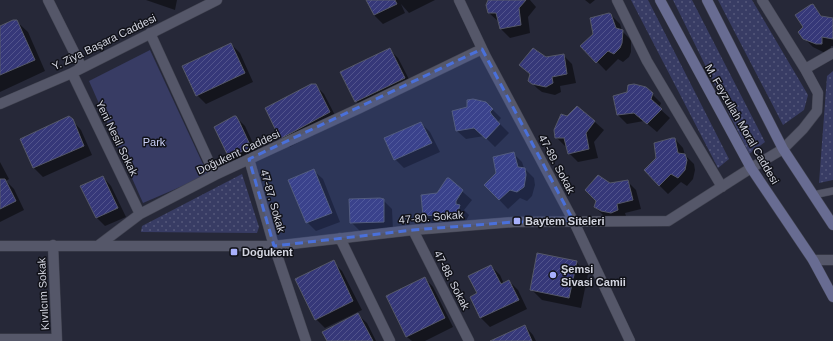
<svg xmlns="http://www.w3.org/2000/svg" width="833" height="341" font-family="Arial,sans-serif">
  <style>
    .grass { fill: url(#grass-dots) }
    .park { fill: #383c64 }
    .shadow { fill: #0007 }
    .building { fill: url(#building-hatch); stroke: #555869 }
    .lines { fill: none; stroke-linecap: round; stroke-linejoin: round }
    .service-casing { stroke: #424451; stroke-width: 8 }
    .minor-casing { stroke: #424451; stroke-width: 11 }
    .tertiary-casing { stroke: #424451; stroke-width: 11 }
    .secondary-casing { stroke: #424451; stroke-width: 11 }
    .service { stroke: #555769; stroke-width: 7 }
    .minor { stroke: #555769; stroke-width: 10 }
    .tertiary { stroke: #555769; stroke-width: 10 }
    .secondary { stroke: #686c92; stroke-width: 10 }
    .marked { fill: #4a70da; fill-opacity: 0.2; stroke: #4a70da; stroke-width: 3; stroke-dasharray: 8 5; stroke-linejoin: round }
    .poi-dot { fill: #a8b0fc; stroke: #111219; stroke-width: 1.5 }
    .labels { text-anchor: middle; stroke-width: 3; stroke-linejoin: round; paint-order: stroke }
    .street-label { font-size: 11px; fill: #d3d5e0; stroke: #111219 }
    .park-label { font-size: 11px; fill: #ccd2f9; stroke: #111219 }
    .poi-label { font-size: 11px; font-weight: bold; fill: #d3d5e0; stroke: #111219; text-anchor: start }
  </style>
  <defs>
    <pattern id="grass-dots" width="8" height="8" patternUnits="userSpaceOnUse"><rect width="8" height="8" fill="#383c64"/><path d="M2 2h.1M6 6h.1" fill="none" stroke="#54577a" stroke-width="1.8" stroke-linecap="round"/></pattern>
    <pattern id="building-hatch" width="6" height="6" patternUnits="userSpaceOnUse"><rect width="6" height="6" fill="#363879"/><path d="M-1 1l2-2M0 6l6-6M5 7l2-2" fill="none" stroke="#52548c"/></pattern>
  </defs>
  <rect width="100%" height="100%" fill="#262838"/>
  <path class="grass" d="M631,0H648L729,159L718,168Z
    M673,0H692L765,142L749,154Z
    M718,0H752L808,95L804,110L783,125Z
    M833,71V180L819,183L827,76Z
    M242,174L259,227L257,233L141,232L142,226Z"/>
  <path class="park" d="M150,50L208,175L143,203L89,81Z"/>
  <path class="shadow" d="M146,0H177L175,10Z
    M367,0H435L409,13L401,4L405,13L383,24L374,15Z
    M489,0H530L536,7L528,17L530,33L510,38L501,29L499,22L489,13Z
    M585,0H595L590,4Z
    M813,5L824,18L833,19V46H831L830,52L825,53L813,47L804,38V27Z
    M611,15L620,24L622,31L631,40V52L629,57L623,62L618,59L606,71L582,46Z
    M16,21L28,32L45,71L0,92V27Z
    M231,44L240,53L253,82L206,104L197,95Z
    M389,49L398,58L413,87L365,110L356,101Z
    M563,55L572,64L576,83L560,86L561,92L555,95L542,92L538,89L529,80L531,75L520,65L546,58Z
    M315,85L324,94L338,121L290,147L281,138Z
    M646,88L661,103L659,108L670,118L657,132L644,121L627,124L618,115Z
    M486,103L501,118L498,122L509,133L495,147L484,136L466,139L457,131L468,108Z
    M578,107L604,130L594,142L598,158L578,162L569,153L567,146H565L556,137Z
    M69,117L81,130L92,155L43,177L34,168L21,140Z
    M236,117L245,126L259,156L239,167L230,158L215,127Z
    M421,123L430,132L440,152L404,168L395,159Z
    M675,139L683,148L685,155L694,164L695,170L693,179L687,186L681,182L668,194L659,185L657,159Z
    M513,153L522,162L524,168L534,178L535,185L532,196L527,201L520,198L508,209L485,185L497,173Z
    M0,162L9,179L6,181L14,189L24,210L0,222Z
    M314,171L323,179L340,222L316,231L307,222Z
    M103,177L111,186L126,217L105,226L97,218Z
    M448,179L472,200L464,210L469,215L465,223L433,224L424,215Z
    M627,181L636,190L641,209L625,213L627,219L610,220L604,216L595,207L597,201L610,184Z
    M383,200L392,209L393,230L360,231L351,222Z
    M333,262L342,271L362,310L325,328L316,319Z
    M576,262L588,274L581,308L542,300L531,289Z
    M491,266L500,275L504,284L509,281L518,290L527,309L490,327L481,318L471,297L478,294Z
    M425,278L433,287L453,327L425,341H412L407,337L387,297Z
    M358,315L367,323L376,341H328Z
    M525,326L533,335L536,341H493Z"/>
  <path class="building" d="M366,0H395L397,4L374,15Z
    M488,0H526L519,8L521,25L500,29L496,13H488L486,5Z
    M813,4L821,16L833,18V39L822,37V44H816L803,39L798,32L803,27L795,15L810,5Z
    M609,13L611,14L616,28L623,30L622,43L620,48L614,54L608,51L596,63L580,46L593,34L590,18Z
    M13,20H17L35,60L0,75V26Z
    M231,43L245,73L196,96L182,66Z
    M390,48L405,78L355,102L340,72Z
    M533,48L546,57L564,54L567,74L552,77L553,83L546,87L532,84L528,81L530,74L519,65Z
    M311,84H316L330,112L280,139L265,108Z
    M634,84L646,87L653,93L651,99L662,109L647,124L634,113L617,115L613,96L627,92L628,85Z
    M473,99L486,102L493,109L490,112L492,115L500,124L486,139L474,128L456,131L452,111L467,107V100Z
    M577,106L595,121L586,133L589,149L568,154L564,138H555L554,130L561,114L567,116Z
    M69,116L73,119L84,146L33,168L20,139Z
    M234,116H236L239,121L251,147L229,158L214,127Z
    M421,122L432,143L394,160L384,138Z
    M672,138H675L678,153L685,154L687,160L685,170L678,178L671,174L659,186L644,170L656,158L654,143Z
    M514,152L518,167L525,168L526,175L524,187L517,192L510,190L499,200L484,185L496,173L493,157Z
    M314,169L332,213L306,223L288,180Z
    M598,175L610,183L628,180L633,200L617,204L618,210L611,213L601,211L594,207L596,201L585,190Z
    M103,176L118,208L96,218L80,186Z
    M447,178H449L463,190L456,201V204L460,205L457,215L443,221H439L436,215L423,216L421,195L437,193Z
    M0,179H5L16,201L0,209Z
    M380,198L384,199V222L350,223L349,199Z
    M537,253L577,261L569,298L530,290Z
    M334,260L353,301L315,320L295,279Z
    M491,265L501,284L509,280L519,300L480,318L470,297L477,293L468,276Z
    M425,277L445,318L406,337L386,296Z
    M358,313L373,341H327L322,332Z
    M525,325L532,341H490Z"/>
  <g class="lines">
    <defs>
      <path id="service" d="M813,195L833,191"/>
      <path id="minor" d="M48,0L82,68
        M459,0L485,55L574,222L630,341
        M617,0L647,61L722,187
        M762,0L805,69
        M150,33L215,175
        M72,73L140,214
        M0,104L72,73L217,0
        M783,149L803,129L817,111L818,93L805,69L833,53
        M249,159L274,246L306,341
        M413,230L469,341
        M340,238L390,341
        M53,245L57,341
        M99,245L140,214L215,175L360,108L482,49
        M0,246H274L413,230L514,222L668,221L751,168
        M813,260H833
        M0,339H57"/>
      <path id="tertiary" d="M751,168L783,149"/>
      <path id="secondary" d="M660,0L751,168L813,260L833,297
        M707,0L783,149L833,225"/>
    </defs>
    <use href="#service" class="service-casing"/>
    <use href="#minor" class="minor-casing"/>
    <use href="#tertiary" class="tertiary-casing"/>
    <use href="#secondary" class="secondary-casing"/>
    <use href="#service" class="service"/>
    <use href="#minor" class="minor"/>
    <use href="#tertiary" class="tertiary"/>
    <use href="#secondary" class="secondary"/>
  </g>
  <path class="marked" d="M482,49L574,222H514L413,230L274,246L249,159Z"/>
  <g class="poi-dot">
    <rect x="513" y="217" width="8" height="8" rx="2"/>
    <rect x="230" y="248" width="8" height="8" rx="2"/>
    <circle cx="553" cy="275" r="4"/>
  </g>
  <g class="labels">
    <g class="street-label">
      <text transform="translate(104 42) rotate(-26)" y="4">Y. Ziya Başara Caddesi</text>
      <text transform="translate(742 124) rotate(60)" y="4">M. Feyzullah Moral Caddesi</text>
      <text transform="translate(117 138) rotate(64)" y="4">Yeni Nesil Sokak</text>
      <text transform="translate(238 152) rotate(-25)" y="4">Doğukent Caddesi</text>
      <text transform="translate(557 164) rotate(62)" y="4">47-89. Sokak</text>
      <text transform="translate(273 201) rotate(74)" y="4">47-87. Sokak</text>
      <text transform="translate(431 217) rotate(-5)" y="4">47-80. Sokak</text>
      <text transform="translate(452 280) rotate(63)" y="4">47-88. Sokak</text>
      <text transform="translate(43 294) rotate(-93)" y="4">Kıvılcım Sokak</text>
    </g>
    <g class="park-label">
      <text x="154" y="146">Park</text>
    </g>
    <g class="poi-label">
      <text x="525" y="225">Baytem Siteleri</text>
      <text x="242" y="256">Doğukent</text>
      <text x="561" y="273">Şemsi<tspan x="561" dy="13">Sivasi Camii</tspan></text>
    </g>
  </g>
</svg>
